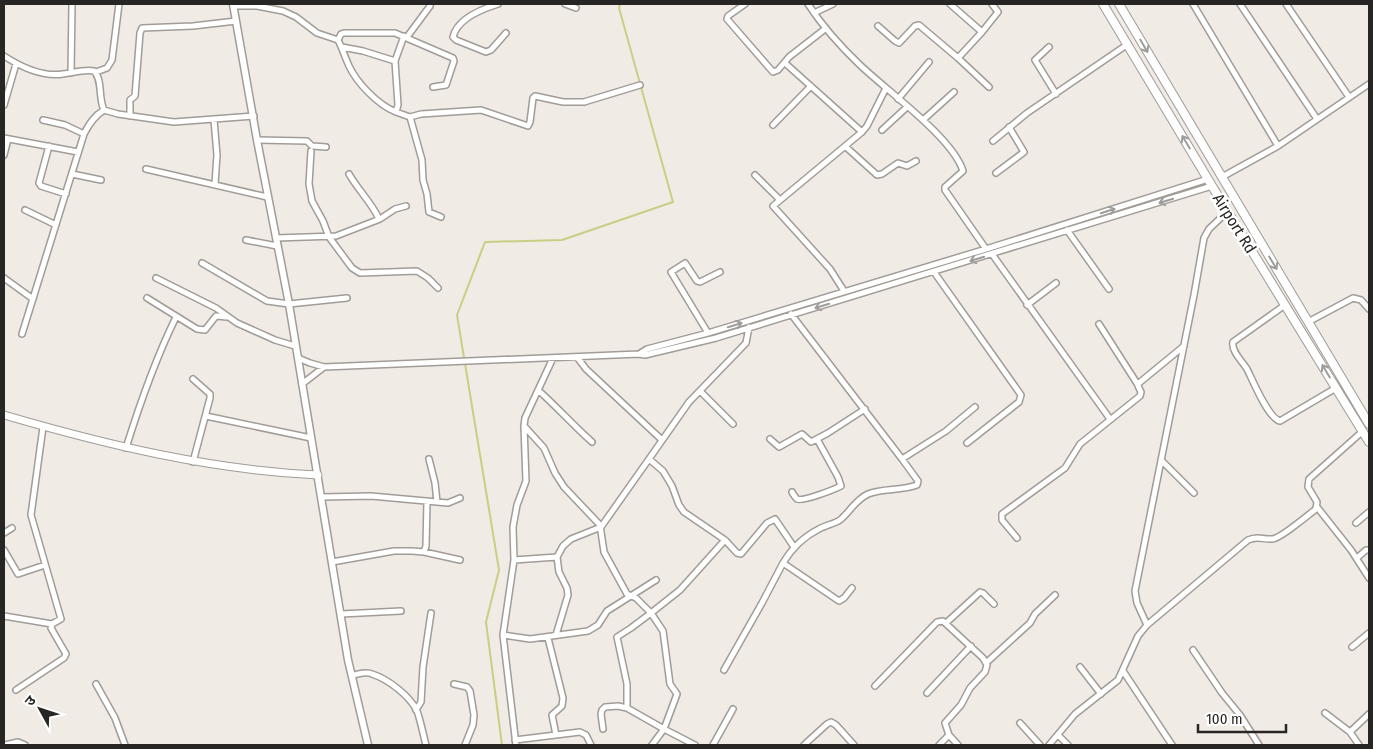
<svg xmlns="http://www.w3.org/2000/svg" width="1373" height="749" font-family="'Fira Sans Condensed','Noto Sans Devanagari',sans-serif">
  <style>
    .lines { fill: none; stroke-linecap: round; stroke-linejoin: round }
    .stream { stroke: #cace83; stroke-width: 2 }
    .minor-casing { stroke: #a19c97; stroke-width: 8 }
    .tertiary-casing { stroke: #a19c97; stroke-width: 9 }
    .secondary-casing { stroke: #a19c97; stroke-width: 9 }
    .primary-casing { stroke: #a19c97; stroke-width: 10 }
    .minor { stroke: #fff; stroke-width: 5 }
    .tertiary { stroke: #fff; stroke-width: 6 }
    .secondary { stroke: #fff; stroke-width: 7 }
    .primary { stroke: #fff; stroke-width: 8 }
    .oneway { stroke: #9e9d9c }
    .labels { text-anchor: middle; stroke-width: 5; stroke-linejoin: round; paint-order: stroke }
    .street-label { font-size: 16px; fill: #282624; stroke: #fff }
  </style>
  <rect width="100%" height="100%" fill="#f1ebe6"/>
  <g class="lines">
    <path class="stream" d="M502,745L486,622L499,570L457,315L485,242L562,240L673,202L619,8L620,4"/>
    <defs>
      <path id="minor" d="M498,4C482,9 457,19 453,37L456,40L486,52L491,50L506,33
        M565,4L576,8
        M745,4L728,16L727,19L773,72L778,70L789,57L825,29
        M808,4C823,27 840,46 860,65C886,90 953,138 963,171L945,187V190L986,249
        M1193,4L1278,146
        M1240,4L1317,119
        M1286,4L1349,97
        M233,6H257L283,11L296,17L317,33L338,40
        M814,13L833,4
        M878,26L895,41L899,43L915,26L919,25L958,58L982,32L950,4
        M982,32L998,12L992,4
        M407,37L430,6
        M338,40L341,34L344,33H395L453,58L454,61L446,85L433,87
        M338,40C342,48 345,57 349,66C357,83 378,105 396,112L398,105L395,61
        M342,47L363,51L395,61L404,36
        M1049,47L1035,60L1056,94
        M4,56C21,67 43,77 63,74C73,73 84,69 94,71C103,80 98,98 104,110
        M958,58L989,87
        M785,63L862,132L867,126L886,88
        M96,72L107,68L112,60L119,4
        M71,73L72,4
        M898,99L929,62
        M4,105L16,64
        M396,112L410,117L421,114L481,110L528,126L530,122L533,98L535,96L563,102H584L640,85
        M130,116V100L135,96L140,33L142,28L193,26L236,21
        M410,117L422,160L423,180L427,194L429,212L441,217
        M43,120L65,125L84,134
        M214,120L217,155L215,184
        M923,120L954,92
        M773,125L811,86
        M882,130L907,107
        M4,138L78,152
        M257,140L307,141L312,146L326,147
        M993,141L1027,113L1128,44
        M49,146L39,183L41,186L66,194
        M846,147L877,175L882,174L898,163L907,166L916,161
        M311,151L309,184L312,201L323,221L329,237L352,268L360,273L417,271L428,278L438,288
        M4,155L8,139
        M146,169L267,197
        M996,173L1024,152L1009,127
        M72,174L101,180
        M349,174C358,190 372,203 379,219
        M755,175L780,200
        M1222,177L1278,146L1369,84
        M25,210L56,225
        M1067,230L1109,289
        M276,238L336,236L380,219L395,209L406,206
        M246,240L277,246
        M992,254L1110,419
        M202,263L267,301L289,304L347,298
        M934,272L1021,395L1019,402L967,443
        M4,278L33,299
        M156,278L216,308L237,323L275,340L295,346
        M844,291L830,269L773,206L862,132
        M147,298L197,329L205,330L216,316L227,317
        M1027,305L1056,283
        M1285,305L1233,342C1231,351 1242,361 1247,369C1253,381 1268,418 1280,421L1336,388
        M791,314L902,459L946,431L975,407
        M1308,322L1353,298L1361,300L1369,309
        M1099,324L1138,385
        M708,333L671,272L685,263L697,281L700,282L720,272
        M22,334L84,134C89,124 94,116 104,110L118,114L174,122L254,116
        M639,354L647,349L708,333L986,249L1208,179
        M577,357L586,369L662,440
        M298,358L310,363L324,367L639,354L645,355L716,338L1212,186
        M193,379L210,394V398L193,462
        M302,384L324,367
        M538,390C557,407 573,425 592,442
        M700,391L733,424
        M206,416L311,438
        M524,426L544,448L555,473L564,487L600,525L604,552L627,594L636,598L651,613L631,628L617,637L627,684V708
        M770,439L779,447L802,434L811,442L828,433L865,409
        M126,448C140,403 155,360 176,317
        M429,459L435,483L437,502
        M649,459L689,402L746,343L749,327
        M1162,461L1194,493
        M792,492C792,493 796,498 797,499C803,502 835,489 841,486L838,477L817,439
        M322,497L371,496L448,503L460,498
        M1317,507L1351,550L1369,578
        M1356,523L1369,512
        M4,533L12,528
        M1017,538L1002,520V514L1065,468L1080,444L1140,396L1141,392L1138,386L1139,383L1184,346
        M725,540L737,553L741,554L767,523L775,519L794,547
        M4,550L18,574L45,565
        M424,552L460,560
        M1357,558L1366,550H1369
        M514,560L557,557L563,546L571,539L601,527L649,459L663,471L672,486L679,505L684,512L725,540L680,590L651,613L663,631L670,684L677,694L664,729L652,745
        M332,562L394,551H412L424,552L426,546L427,501
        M852,588L844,598L839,601L783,563C792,548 803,537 819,529C826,525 834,524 840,520C850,512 855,500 868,494C883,488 901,491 917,485L918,481L902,459
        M341,614L401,611
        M4,616L52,624
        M946,623L980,592L983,593L994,604
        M1147,625L1137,603L1135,591L1194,295L1204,238L1209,229L1228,211
        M503,635L530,639L588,631L598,625L607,611L656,580
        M556,635L568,595L567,588L559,572L557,557
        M548,638L563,698L562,706L552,715L556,735
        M1352,647L1369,633
        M1193,650L1222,693L1240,715L1259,745
        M986,663L1030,623L1035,614L1055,595
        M1080,667L1101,694
        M724,670L762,603L783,563
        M1123,671L1172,745
        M353,675C360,674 366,671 372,674C388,679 410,696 417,711C421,722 423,734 426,745
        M96,684L115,718L125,745
        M454,684L467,687L470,691L474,715L473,725L465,745
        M875,686L937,622L943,621L983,658L987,665L985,672L970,688L961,705L945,723L949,735L958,745
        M16,690L64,658L66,654L51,628L52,624L61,619L31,515L43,427
        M927,693L971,646
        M416,710L421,702L423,667L431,613
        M1325,713L1350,732L1359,745
        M1020,723L1040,745
        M603,729L601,714L602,710L605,707L618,706L627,708L664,729L695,745
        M1350,732L1369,714
        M1058,735L1068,745
        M515,740L580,732L586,735L591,745
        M5,745L18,742L25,745
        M516,745L503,635L514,560L513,527L517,505L526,481L524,426L525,418L553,358
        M713,745L733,709
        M804,745L827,724L831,722L836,725L854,745
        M939,745L949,735
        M1049,745L1075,714L1118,680L1138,636L1147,625L1248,540C1258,535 1263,540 1272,539C1280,539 1308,515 1316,509L1317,502L1308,487L1309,479L1363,431"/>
      <path id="tertiary" d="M233,4L257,140L289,304L348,660L368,745"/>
      <path id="secondary" d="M4,415C107,445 211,470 318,475"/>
      <path id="primary" d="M1103,4L1212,186L1369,442
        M1119,4L1369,424"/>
    </defs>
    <use href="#minor" class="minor-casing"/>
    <use href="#tertiary" class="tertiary-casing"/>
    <use href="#secondary" class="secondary-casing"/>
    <use href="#primary" class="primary-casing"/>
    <use href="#minor" class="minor"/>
    <use href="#tertiary" class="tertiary"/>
    <use href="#secondary" class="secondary"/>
    <use href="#primary" class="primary"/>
  </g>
  <defs><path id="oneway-shaft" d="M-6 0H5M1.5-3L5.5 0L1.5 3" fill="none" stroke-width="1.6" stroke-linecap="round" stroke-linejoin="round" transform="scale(1.25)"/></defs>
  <g class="oneway">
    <use href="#oneway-shaft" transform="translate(1144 46) rotate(60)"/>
    <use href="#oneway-shaft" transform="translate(1186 142) rotate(-121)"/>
    <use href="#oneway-shaft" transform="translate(1166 201) rotate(163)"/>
    <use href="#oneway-shaft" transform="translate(1108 211) rotate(-18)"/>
    <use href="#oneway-shaft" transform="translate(977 259) rotate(163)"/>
    <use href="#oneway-shaft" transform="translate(1273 263) rotate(59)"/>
    <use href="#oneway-shaft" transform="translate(822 306) rotate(163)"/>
    <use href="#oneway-shaft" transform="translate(735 325) rotate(-17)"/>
    <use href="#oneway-shaft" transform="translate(1326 371) rotate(-121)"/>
  </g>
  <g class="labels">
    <g class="street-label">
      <text transform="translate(1235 223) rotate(58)" y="6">Airport Rd</text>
    </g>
  </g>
  <rect width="1373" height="749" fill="none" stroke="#282624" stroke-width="10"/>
  <g transform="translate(40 709) rotate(310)" stroke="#ffffff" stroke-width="4" paint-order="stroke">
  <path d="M0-4L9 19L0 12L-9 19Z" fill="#282624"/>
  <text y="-8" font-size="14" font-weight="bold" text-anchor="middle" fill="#282624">उ</text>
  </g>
  <path d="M1198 724v8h88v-8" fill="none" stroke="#282624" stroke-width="2.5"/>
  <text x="1206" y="724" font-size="15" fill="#282624" stroke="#ffffff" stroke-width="4" paint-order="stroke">100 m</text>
</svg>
